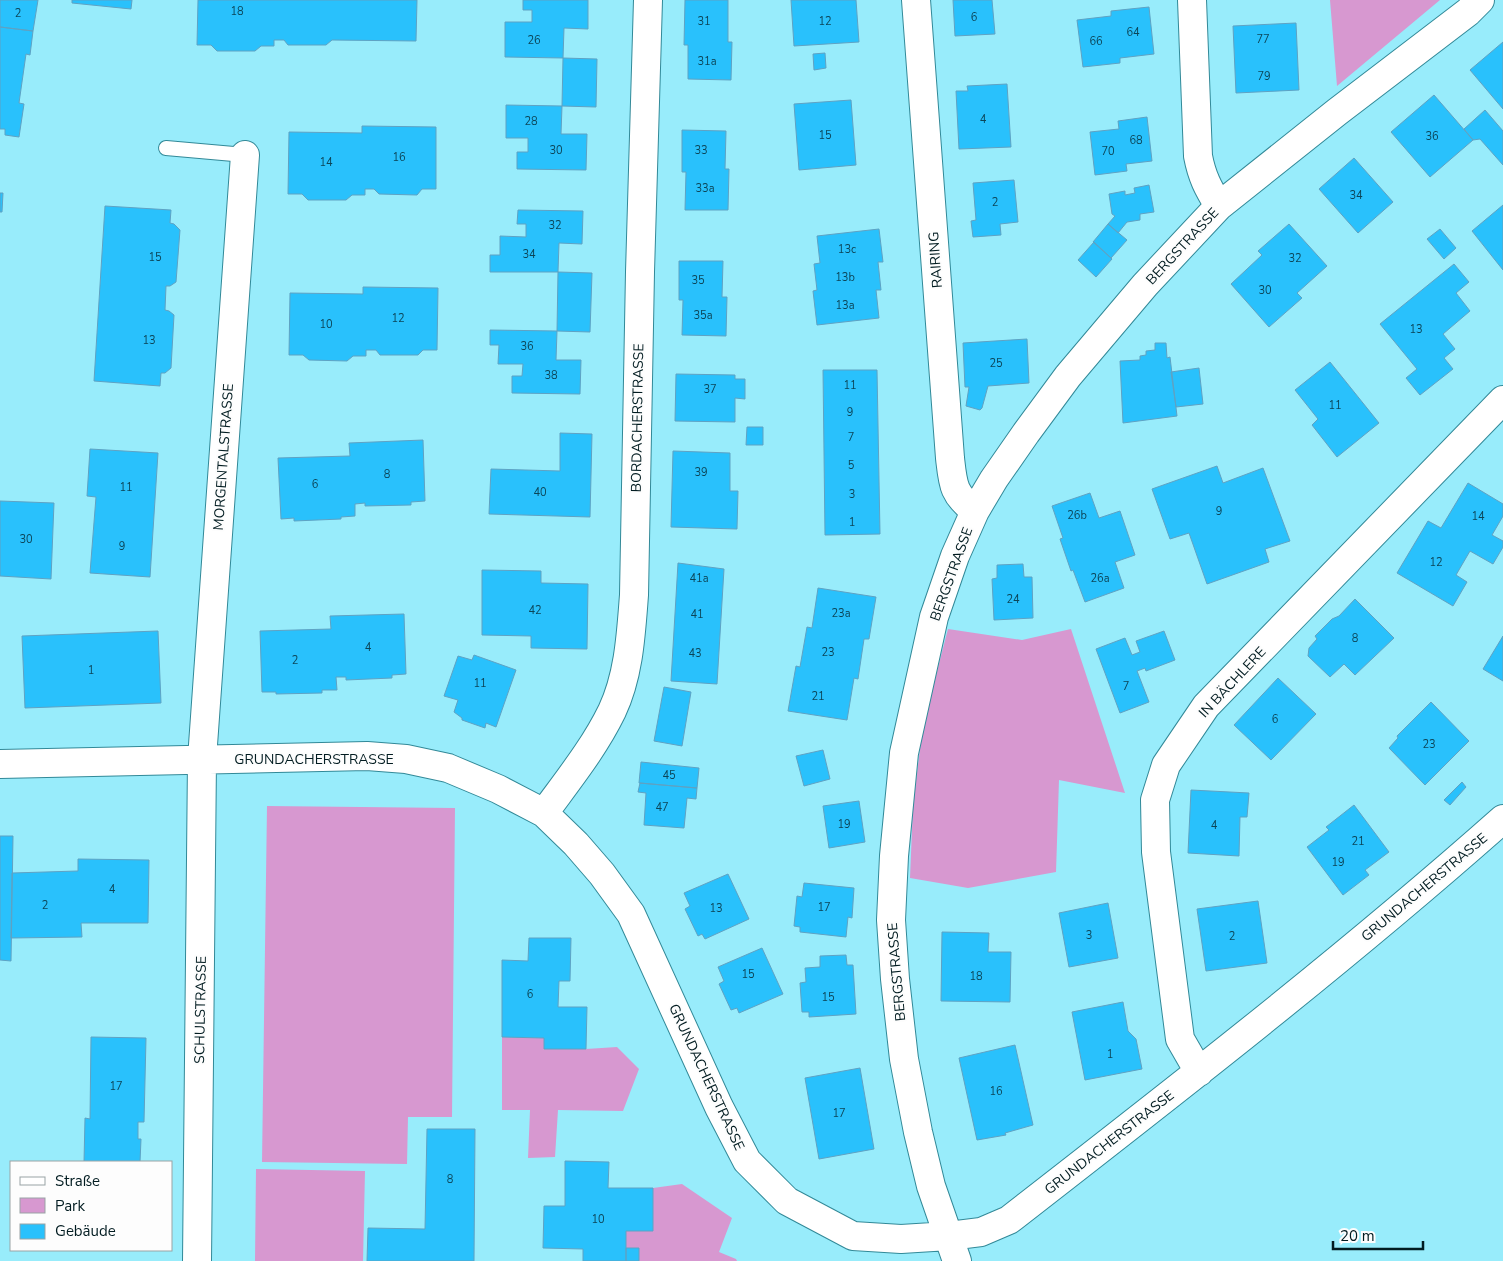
<svg xmlns="http://www.w3.org/2000/svg" width="1503" height="1261" font-family="'Nunito Sans',sans-serif">
  <style>
    .green { fill: #d798d0 }
    .building { fill: #29c1fc; stroke: #5fa2c3 }
    .lines { fill: none; stroke-linecap: round; stroke-linejoin: round }
    .lane-casing { stroke: #328998; stroke-width: 16 }
    .street-casing { stroke: #328998; stroke-width: 30 }
    .lane { stroke: #fff; stroke-width: 14 }
    .street { stroke: #fff; stroke-width: 28 }
    .labels { text-anchor: middle; stroke-width: 4; stroke-linejoin: round; paint-order: stroke }
    .number-label { font-size: 11px; fill: #0c4558 }
    .street-label { font-size: 14px; fill: #021c21; stroke: #fdfdfd }
  </style>
  <rect width="100%" height="100%" fill="#98ecfb"/>
  <path class="green" d="M1330,0H1440L1337,86Z
    M948,629L1022,640L1071,629L1125,793L1059,780L1056,872L968,888L910,878L913,805L923,725Z
    M267,806L455,808L452,1117H408L407,1164L262,1162Z
    M502,1037L544,1038V1049H586L617,1047L639,1069L623,1111L558,1110L555,1157L528,1158L530,1110H502Z
    M256,1169L365,1171L363,1261H255Z
    M682,1184L732,1218L719,1252L736,1259L737,1261H639L638,1248H626V1231H653V1188Z"/>
  <path class="building" d="M0,0H38L33,31L0,27Z
    M72,0H132L131,9L72,3Z
    M198,0H417L416,41L332,40L326,45H288L284,40H274V46H261L255,51H217L211,45H197Z
    M523,0H588V29L564,28L563,58L505,57V22H532V10H523Z
    M685,0H728V42H732L731,80L688,79V45H684Z
    M791,0H856L859,42L794,46Z
    M953,0H992L995,34L955,36Z
    M1149,7L1154,54L1120,58V63L1083,67L1077,20L1111,16V11Z
    M1296,23L1299,90L1236,93L1233,26Z
    M0,27L33,31L30,55L26,54L19,103L24,104L19,137L5,135V129H0Z
    M1503,42V109L1470,70Z
    M825,53L826,68L814,70L813,54Z
    M563,58L597,59L596,107L562,106Z
    M1007,84L1011,147L959,149L956,91H968L967,86Z
    M1434,95L1473,140L1430,177L1391,132Z
    M851,100L856,165L799,170L794,104Z
    M506,105L562,106L561,134H587L586,170L517,169V152H528V138H506Z
    M1485,110L1503,131V165L1480,139L1473,140L1464,129Z
    M1147,117L1152,161L1126,164L1127,171L1095,175L1090,132L1119,129L1118,121Z
    M362,126L436,127V189H422L417,195L379,194L374,189H365V195H352L346,200H308L302,194H288L289,132L362,133Z
    M682,130L726,131L725,169H729L728,210H685L686,172H682Z
    M1354,158L1393,202L1358,233L1319,189Z
    M1014,180L1018,222L1000,224L1001,235L973,237L971,221L976,220L973,183Z
    M1149,185L1154,212L1140,214V220L1127,222L1118,233L1108,224L1115,216L1112,214L1109,194L1125,191V195L1135,193L1134,188Z
    M0,193H3L2,212H0Z
    M1503,205V270L1472,231Z
    M105,206L171,210L170,223L174,224L180,230L176,282L170,286H166L165,310L169,311L174,315L171,368L165,373H161L160,386L94,381Z
    M518,210L583,211L582,244L559,243L558,272H490V255H500V236L526,237V224H517Z
    M1108,224L1127,240L1111,258L1093,242Z
    M1289,224L1327,266L1297,293L1302,298L1269,327L1231,284L1262,255L1258,251Z
    M879,229L883,262H878L881,290H876L879,318L817,325L813,291L817,290L814,264L820,263L817,236Z
    M1440,229L1456,248L1444,259L1427,239Z
    M1094,242L1112,259L1096,277L1078,260Z
    M679,261H723L722,297H727L726,336L682,335L683,300H679Z
    M1454,264L1469,282L1456,293L1470,311L1443,334L1455,349L1444,358L1453,369L1420,395L1406,378L1417,369L1380,324Z
    M558,272L592,273L590,332L557,331Z
    M363,287L438,288L437,350H423L418,355H380L376,350H366V356H353L347,361L309,360L303,355H289L290,293L363,294Z
    M490,330L557,331L556,360H581L580,394L512,393V376H522L523,364H498L499,345H490Z
    M1027,339L1029,383L988,386L982,408L980,410L966,406L969,387H965L963,343Z
    M1155,343H1166L1167,358L1170,357L1177,416L1123,423L1120,361L1140,360V356L1146,355V351L1155,350Z
    M1330,362L1379,423L1337,457L1312,425L1318,419L1295,390Z
    M1199,368L1203,404L1176,407L1171,372Z
    M823,370H877L880,534L825,535Z
    M676,374L735,375V379H745V399L735,398V422L675,421Z
    M747,427H763V445H746Z
    M560,433L592,434L590,517L489,514L491,469L560,471Z
    M423,440L425,501L411,502V505L365,506V503L355,504V516L341,517V519L294,521V518L281,519L278,458L350,456L349,443Z
    M90,449L158,453L150,577L90,573L96,497L87,496Z
    M673,451L730,453V491H738L737,529L671,527Z
    M1217,466L1223,483L1263,468L1290,541L1265,549L1269,562L1207,584L1189,533L1170,539L1152,489Z
    M1468,483L1503,504V516L1492,535L1503,541V547L1493,564L1470,551L1456,575L1467,582L1453,606L1397,573L1428,521L1441,528Z
    M1090,493L1099,518L1120,511L1135,555L1115,562L1124,588L1085,602L1073,570L1071,571L1060,539L1063,538L1052,506Z
    M0,501L54,503L51,579L0,576Z
    M678,563L724,569L717,684L671,681Z
    M1023,564L1024,577H1032L1033,618L994,620L992,579L997,578V565Z
    M482,570L541,571V583L588,584L587,649L531,648V636L482,635Z
    M818,588L876,597L869,639H864L858,679L854,678L847,720L788,711L796,666L800,667L807,627L812,628Z
    M1355,599L1394,638L1355,675L1344,664L1330,677L1308,656L1309,648L1317,639L1315,636L1332,619L1339,616Z
    M404,614L406,674L392,675V678L346,680V677H336L337,690H322V693L276,694V692H262L260,631L331,629L330,616Z
    M158,631L161,703L25,708L22,636Z
    M1164,631L1175,660L1146,671L1145,668L1137,671L1149,702L1120,713L1096,649L1125,638L1132,655L1140,652L1136,641Z
    M1503,636V681L1483,669Z
    M474,655L516,670L496,727L486,723L485,728L462,720V718L454,712L458,700L444,696L458,656L472,660Z
    M1278,678L1316,714L1271,760L1234,725Z
    M664,687L691,692L682,746L654,741Z
    M1431,702L1469,741L1425,785L1389,748L1398,738L1397,736Z
    M823,750L830,779L804,786L796,756Z
    M641,762L699,768L697,788L639,783Z
    M1462,782L1466,787L1450,805L1444,800Z
    M640,783L697,788L696,799L687,798L684,828L644,825L646,793L638,792Z
    M1191,790L1249,793L1247,817H1240L1239,856L1188,853Z
    M859,801L865,842L829,848L823,806Z
    M1354,805L1389,852L1365,870L1369,875L1343,895L1307,847L1329,830L1326,827Z
    M0,836H13L11,961L0,960Z
    M78,859L149,860L148,923H81L82,937L11,938L12,873L78,871Z
    M728,874L749,919L705,939L702,934L698,936L685,909L690,906L684,893Z
    M804,883L854,888L852,918L848,917L846,937L800,932V927L794,926L797,896L802,897Z
    M1258,901L1267,963L1206,971L1197,909Z
    M1108,903L1118,958L1069,967L1059,913Z
    M942,932L989,933L988,952H1011L1010,1002L941,1001Z
    M529,938H571L570,981H559L558,1007H587L586,1049H544V1038L502,1037V960L528,961Z
    M762,948L783,994L739,1013L737,1008L731,1010L719,984L724,981L718,967Z
    M846,955L847,965H853L856,1014L809,1017V1012H802L800,983L806,982L805,968L820,967V956Z
    M1123,1002L1128,1031L1136,1039L1142,1069L1085,1080L1072,1012Z
    M91,1037L146,1038L144,1122H138V1139H141L140,1162H84L85,1118L90,1119Z
    M1015,1045L1033,1125L1005,1133L1006,1135L977,1140L959,1058Z
    M860,1068L874,1149L819,1159L805,1078Z
    M427,1129H475L474,1261H367L368,1228L425,1229Z
    M565,1161L609,1162L608,1188H653V1231H626V1261H583V1249L543,1248L544,1206H565Z
    M626,1248H639V1261H626Z"/>
  <g class="lines">
    <defs>
      <path id="lane" d="M166,148L245,155"/>
      <path id="street" d="M916,0L950,458C953,485 953,494 975,511
        M1192,0L1198,156C1202,177 1208,188 1219,206
        M0,764L367,756L406,759L448,768L498,789L544,813L576,844L602,874L631,914L719,1107L747,1161L787,1201L853,1236L901,1239L949,1236L981,1232L1009,1220C1176,1090 1344,960 1503,819
        M544,813C568,780 594,748 612,711C629,675 631,634 634,595L640,272L648,0
        M1199,1072L1180,1039L1156,852L1155,800L1166,765L1206,706L1503,400
        M197,1261L202,759L245,155
        M957,1261L931,1186L918,1132L904,1059L895,979L891,920L894,856L904,753L934,617L955,556L975,511L994,479L1026,433L1068,376L1145,285L1219,206L1337,112L1468,12L1480,0"/>
    </defs>
    <use href="#lane" class="lane-casing"/>
    <use href="#street" class="street-casing"/>
    <use href="#lane" class="lane"/>
    <use href="#street" class="street"/>
  </g>
  <g class="labels">
    <g class="number-label">
      <text x="237" y="15">18</text>
      <text x="18" y="17">2</text>
      <text x="974" y="21">6</text>
      <text x="704" y="25">31</text>
      <text x="825" y="25">12</text>
      <text x="1133" y="36">64</text>
      <text x="1263" y="43">77</text>
      <text x="534" y="44">26</text>
      <text x="1096" y="45">66</text>
      <text x="707" y="65">31a</text>
      <text x="1264" y="80">79</text>
      <text x="983" y="123">4</text>
      <text x="531" y="125">28</text>
      <text x="825" y="139">15</text>
      <text x="1432" y="140">36</text>
      <text x="1136" y="144">68</text>
      <text x="556" y="154">30</text>
      <text x="701" y="154">33</text>
      <text x="1108" y="155">70</text>
      <text x="399" y="161">16</text>
      <text x="326" y="166">14</text>
      <text x="705" y="192">33a</text>
      <text x="1356" y="199">34</text>
      <text x="995" y="206">2</text>
      <text x="555" y="229">32</text>
      <text x="847" y="253">13c</text>
      <text x="529" y="258">34</text>
      <text x="155" y="261">15</text>
      <text x="1295" y="262">32</text>
      <text x="845" y="281">13b</text>
      <text x="698" y="284">35</text>
      <text x="1265" y="294">30</text>
      <text x="845" y="309">13a</text>
      <text x="703" y="319">35a</text>
      <text x="398" y="322">12</text>
      <text x="326" y="328">10</text>
      <text x="1416" y="333">13</text>
      <text x="149" y="344">13</text>
      <text x="527" y="350">36</text>
      <text x="996" y="367">25</text>
      <text x="551" y="379">38</text>
      <text x="850" y="389">11</text>
      <text x="710" y="393">37</text>
      <text x="1335" y="409">11</text>
      <text x="850" y="416">9</text>
      <text x="851" y="441">7</text>
      <text x="851" y="469">5</text>
      <text x="701" y="476">39</text>
      <text x="387" y="478">8</text>
      <text x="315" y="488">6</text>
      <text x="126" y="491">11</text>
      <text x="540" y="496">40</text>
      <text x="852" y="498">3</text>
      <text x="1219" y="515">9</text>
      <text x="1077" y="519">26b</text>
      <text x="1478" y="520">14</text>
      <text x="852" y="526">1</text>
      <text x="26" y="543">30</text>
      <text x="122" y="550">9</text>
      <text x="1436" y="566">12</text>
      <text x="699" y="582">41a</text>
      <text x="1100" y="582">26a</text>
      <text x="1013" y="603">24</text>
      <text x="535" y="614">42</text>
      <text x="841" y="617">23a</text>
      <text x="697" y="618">41</text>
      <text x="1355" y="642">8</text>
      <text x="368" y="651">4</text>
      <text x="828" y="656">23</text>
      <text x="695" y="657">43</text>
      <text x="295" y="664">2</text>
      <text x="91" y="674">1</text>
      <text x="480" y="687">11</text>
      <text x="1126" y="690">7</text>
      <text x="818" y="700">21</text>
      <text x="1275" y="723">6</text>
      <text x="1429" y="748">23</text>
      <text x="669" y="779">45</text>
      <text x="662" y="811">47</text>
      <text x="844" y="828">19</text>
      <text x="1214" y="829">4</text>
      <text x="1358" y="845">21</text>
      <text x="1338" y="866">19</text>
      <text x="112" y="893">4</text>
      <text x="45" y="909">2</text>
      <text x="824" y="911">17</text>
      <text x="716" y="912">13</text>
      <text x="1089" y="939">3</text>
      <text x="1232" y="940">2</text>
      <text x="748" y="978">15</text>
      <text x="976" y="980">18</text>
      <text x="530" y="998">6</text>
      <text x="828" y="1001">15</text>
      <text x="1110" y="1058">1</text>
      <text x="116" y="1090">17</text>
      <text x="996" y="1095">16</text>
      <text x="839" y="1117">17</text>
      <text x="450" y="1183">8</text>
      <text x="598" y="1223">10</text>
    </g>
    <g class="street-label">
      <text transform="translate(1182 246) rotate(-47)" y="5">BERGSTRASSE</text>
      <text transform="translate(935 260) rotate(-94)" y="5">RAIRING</text>
      <text transform="translate(637 418) rotate(-89)" y="5">BORDACHERSTRASSE</text>
      <text transform="translate(223 457) rotate(-86)" y="5">MORGENTALSTRASSE</text>
      <text transform="translate(951 574) rotate(-70)" y="5">BERGSTRASSE</text>
      <text transform="translate(1232 682) rotate(-47)" y="5">IN BÄCHLERE</text>
      <text x="314" y="764">GRUNDACHERSTRASSE</text>
      <text transform="translate(1424 887) rotate(-40)" y="5">GRUNDACHERSTRASSE</text>
      <text transform="translate(896 972) rotate(-95)" y="5">BERGSTRASSE</text>
      <text transform="translate(200 1010) rotate(-89)" y="5">SCHULSTRASSE</text>
      <text transform="translate(707 1077) rotate(65)" y="5">GRUNDACHERSTRASSE</text>
      <text transform="translate(1109 1142) rotate(-38)" y="5">GRUNDACHERSTRASSE</text>
    </g>
  </g>
  <rect x="10" y="1161" width="162" height="90" fill="#fdfdfd" stroke="#99a3a5"/>
  <rect x="20" y="1177" width="25" height="8" fill="#ffffff" stroke="#99a3a5"/>
  <text x="55" y="1186" font-size="15" fill="#021c21">Straße</text>
  <rect x="20" y="1198" width="25" height="15" fill="#d798d0" stroke="#99a3a5"/>
  <text x="55" y="1211" font-size="15" fill="#021c21">Park</text>
  <rect x="20" y="1224" width="25" height="15" fill="#29c1fc" stroke="#99a3a5"/>
  <text x="55" y="1236" font-size="15" fill="#021c21">Gebäude</text>
  <path d="M1333 1241v8h90v-8" fill="none" stroke="#021c21" stroke-width="2.5"/>
  <text x="1340" y="1241" font-size="15" fill="#021c21" stroke="#fdfdfd" stroke-width="4" paint-order="stroke">20 m</text>
</svg>
